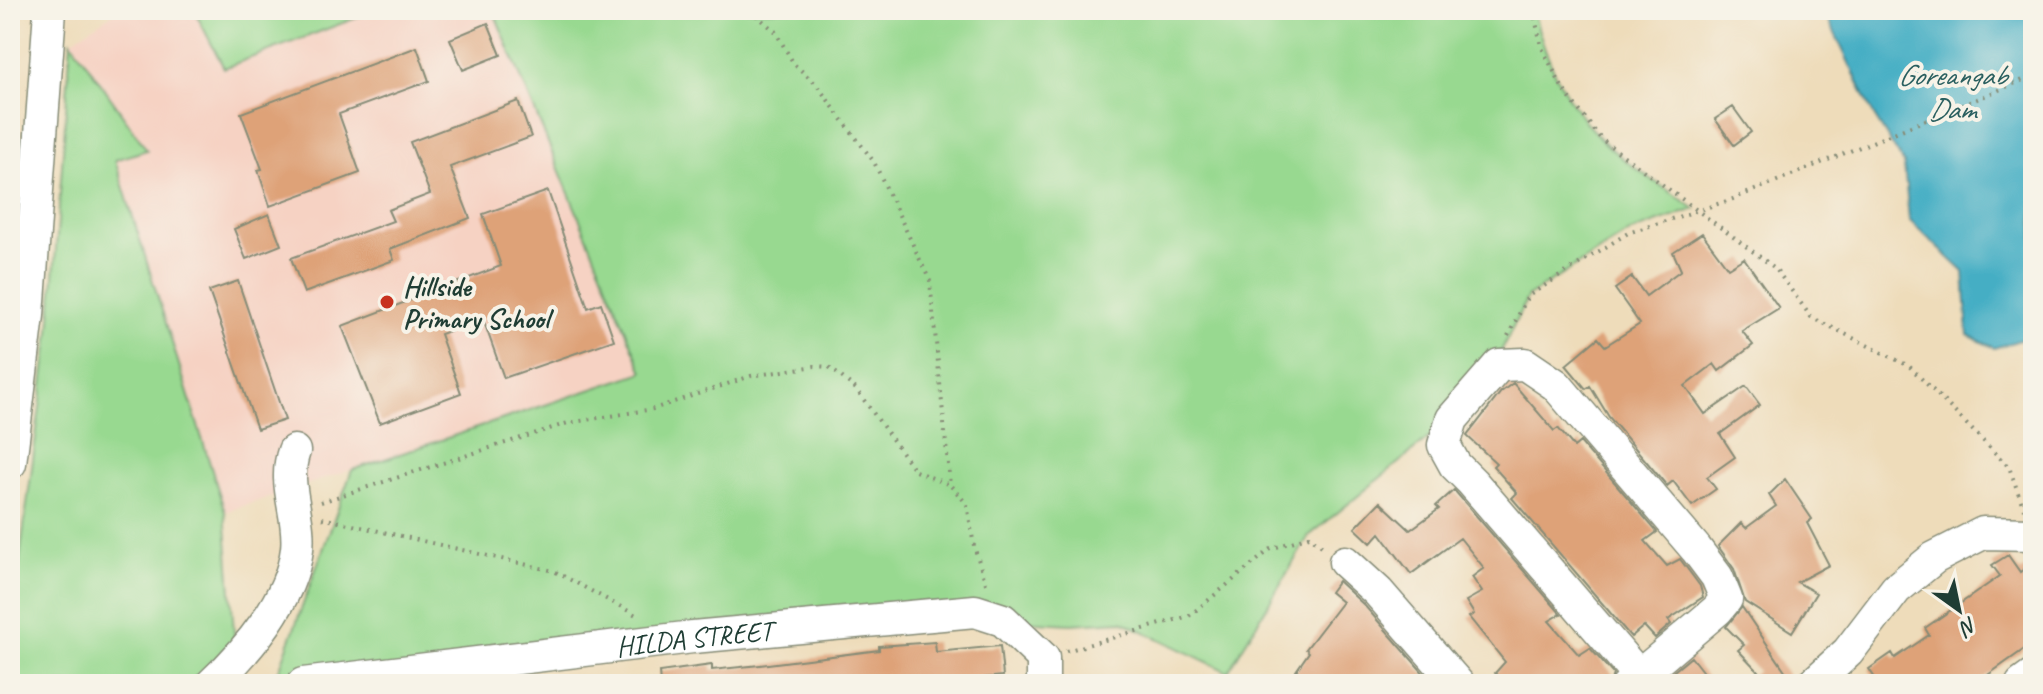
<svg xmlns="http://www.w3.org/2000/svg" width="2043" height="694" font-family="Caveat,sans-serif">
  <style>
    .built { fill: #f6d2c3 }
    .green { fill: #98d990; stroke: #5c8b62; stroke-width: 2 }
    .water { fill: #44aec4; stroke: #32767c; stroke-width: 2 }
    .building { fill: #dea278 }
    .lines { fill: none; stroke-linecap: round; stroke-linejoin: round }
    .minor-casing { stroke: #868c77; stroke-width: 35 }
    .path { stroke: #868c77; stroke-width: 4; stroke-dasharray: 2 6; stroke-linecap: butt }
    .minor { stroke: #fff; stroke-width: 32 }
    .poi-dot { fill: #c8321e; stroke: #f7f3e8; stroke-width: 3 }
    .labels { text-anchor: middle; stroke-width: 8; stroke-linejoin: round; paint-order: stroke }
    .poi-label { font-size: 28px; font-weight: bold; fill: #1f3d34; stroke: #f7f3e8; text-anchor: start }
    .street-label { font-size: 28px; fill: #1f3d34; stroke: #f7f3e8 }
    .water-label { font-size: 30px; font-style: italic; fill: #2a5f5f; stroke: #f7f3e8 }
  </style>
  <rect width="100%" height="100%" fill="#f7f3e8"/>
  <filter id="ink" filterUnits="userSpaceOnUse"><feTurbulence type="fractalNoise" baseFrequency=".0125" numOctaves="2"/><feDisplacementMap in="SourceGraphic" scale="16" xChannelSelector="R" yChannelSelector="G"/><feConvolveMatrix kernelMatrix="1 2 1 2 8 2 1 2 1" color-interpolation-filters="sRGB"/></filter>
  <filter id="wash" filterUnits="userSpaceOnUse"><feTurbulence type="fractalNoise" baseFrequency=".006" numOctaves="4" result="noise"/><feDisplacementMap in="SourceGraphic" scale="32" xChannelSelector="R" yChannelSelector="G"/><feGaussianBlur stdDeviation="1.8" result="paint"/><feColorMatrix in="noise" values="0 0 0 0 0 0 0 0 0 0 0 0 0 0 0 0 0 1.4 0 .05"/><feComposite in="paint" operator="in"/></filter>
  <g filter="url(#wash)">
    <rect width="100%" height="100%" fill="#eedcba"/>
    <path class="built" d="M118,10H194L224,68L377,10H493L643,372L225,512L115,160L147,149L71,41Z"/>
    <path class="green" d="M194,10H377L224,68Z
      M493,10H1533C1545,57 1566,105 1601,139C1627,166 1665,187 1695,209L1628,233L1528,296L1491,372L1452,419L1309,536L1228,672L1122,621L1071,624L1003,620L274,684L352,470L643,372Z
      M71,41L147,150L115,160L225,512L235,645L195,680L155,684H10V608L16,587L50,332Z"/>
    <path class="water" d="M1824,10H2033L2029,51L2033,62V336L1994,348L1968,335L1964,272L1909,220L1904,164L1874,116Z"/>
    <g id="blocks">
      <path class="building" d="M488,23L501,55L463,70L450,39Z
        M417,47L429,81L339,114L360,173L270,206L258,170L262,169L241,113Z
        M518,101L531,137L450,167L470,218L390,249L394,260L304,293L291,258L393,221L388,210L430,194L410,142Z
        M1733,107L1751,132L1734,145L1715,119Z
        M548,191L588,308L601,303L614,340L504,378L483,319L440,334L461,393L380,423L342,326L501,266L483,214Z
        M269,214L281,245L246,259L234,229Z
        M1702,233L1728,268L1744,258L1779,308L1742,331L1753,345L1719,371L1714,364L1685,386L1705,414L1746,386L1760,405L1720,434L1735,457L1707,477L1716,489L1692,506L1673,481L1667,486L1609,417L1590,386L1586,389L1566,365L1598,338L1605,346L1640,324L1615,289L1632,277L1646,296L1681,270L1673,252Z
        M238,281L285,420L257,429L209,291Z
        M1513,383L1554,431L1558,428L1574,447L1580,442L1657,532L1645,541L1667,566L1680,559L1700,586L1703,597L1668,620L1671,624L1655,638L1644,626L1631,637L1512,498L1517,493L1493,466L1496,463L1467,436L1501,392Z
        M1785,479L1812,519L1807,523L1829,565L1797,582L1816,593L1792,632L1745,602L1734,569L1718,546L1741,523L1746,528L1776,506L1769,495Z
        M1454,490L1561,614L1549,621L1579,655L1590,648L1613,674L1610,684H1505L1495,673L1505,662L1469,617L1474,614L1466,601L1482,592L1472,577L1484,568L1460,538L1411,574L1380,533L1371,543L1355,528L1380,502L1410,530L1439,509L1436,506Z
        M2008,555L2020,572L2033,563V643L1975,684H1879L1869,669L1892,653L1895,658L1929,635L1925,628L2000,576L1992,565Z
        M1338,581L1364,605L1433,684H1287L1309,652L1306,649L1342,602L1330,592Z
        M1742,607L1794,684H1741L1758,671L1738,650L1744,645L1726,627Z
        M935,642L936,652L1000,646L1003,676L925,684H660L659,672L712,665V670L760,665L879,650V646Z
        M1691,657L1695,662L1712,684H1674L1668,676Z"/>
    </g>
  </g>
  <g filter="url(#ink)">
    <use href="#blocks" fill-opacity="0" stroke="#868c77" stroke-width="2"/>
    <g class="lines">
      <defs>
        <g id="minor">
          <path d="M10,463L28,315L50,10"/>
          <path d="M1345,562L1378,592L1458,684"/>
          <path d="M212,684C247,651 291,600 297,549C301,515 282,485 294,451"/>
          <path id="s1" d="M303,684L693,637L975,611L1003,620L1043,658V684"/>
          <path d="M1629,684L1639,676L1717,610L1726,599L1717,577L1696,549L1556,385L1525,364L1499,365L1452,419L1444,445L1455,465L1472,482L1639,676L1645,684"/>
          <path d="M1813,684L1848,652L1896,589L1934,558L1983,533L2033,534"/>
          <path d="M2022,684L2033,676"/>
        </g>
      </defs>
      <use href="#minor" class="minor-casing"/>
      <path class="path" d="M750,10L775,31L794,64L816,84L874,162L930,281L950,485L967,504L974,546L987,587
        M1533,10L1542,48L1563,89L1601,139L1775,268L1811,317L1909,366L2009,467L2024,509
        M10,15L24,14
        M1508,336L1528,296L1628,233L1733,199L2033,76
        M321,502L568,423L653,409L751,376L815,366L829,367L856,389L915,471L950,485
        M322,518L554,571L636,615
        M1066,651L1189,616L1271,549L1309,536L1323,547"/>
      <use href="#minor" class="minor"/>
    </g>
  </g>
  <circle class="poi-dot" cx="387" cy="302" r="8"/>
  <g class="labels">
    <g class="poi-label">
      <text x="403" y="296">Hillside<tspan x="403" dy="32">Primary School</tspan></text>
    </g>
    <g class="street-label">
      <text dy="10" stroke="none"><textPath href="#s1" startOffset="394">HILDA STREET</textPath></text>
    </g>
    <g class="water-label">
      <text x="1952" y="85">Goreangab<tspan x="1952" dy="34">Dam</tspan></text>
    </g>
  </g>
  <rect width="2043" height="694" fill="none" stroke="#f7f3e8" stroke-width="40"/>
  <g transform="translate(1959 610) rotate(147)" stroke="#f7f3e8" stroke-width="6" paint-order="stroke">
  <path d="M0-6L14 30L0 20L-14 30Z" fill="#1f3d34"/>
  <text y="-12" font-size="22" font-weight="bold" text-anchor="middle" fill="#1f3d34">N</text>
  </g>
</svg>
